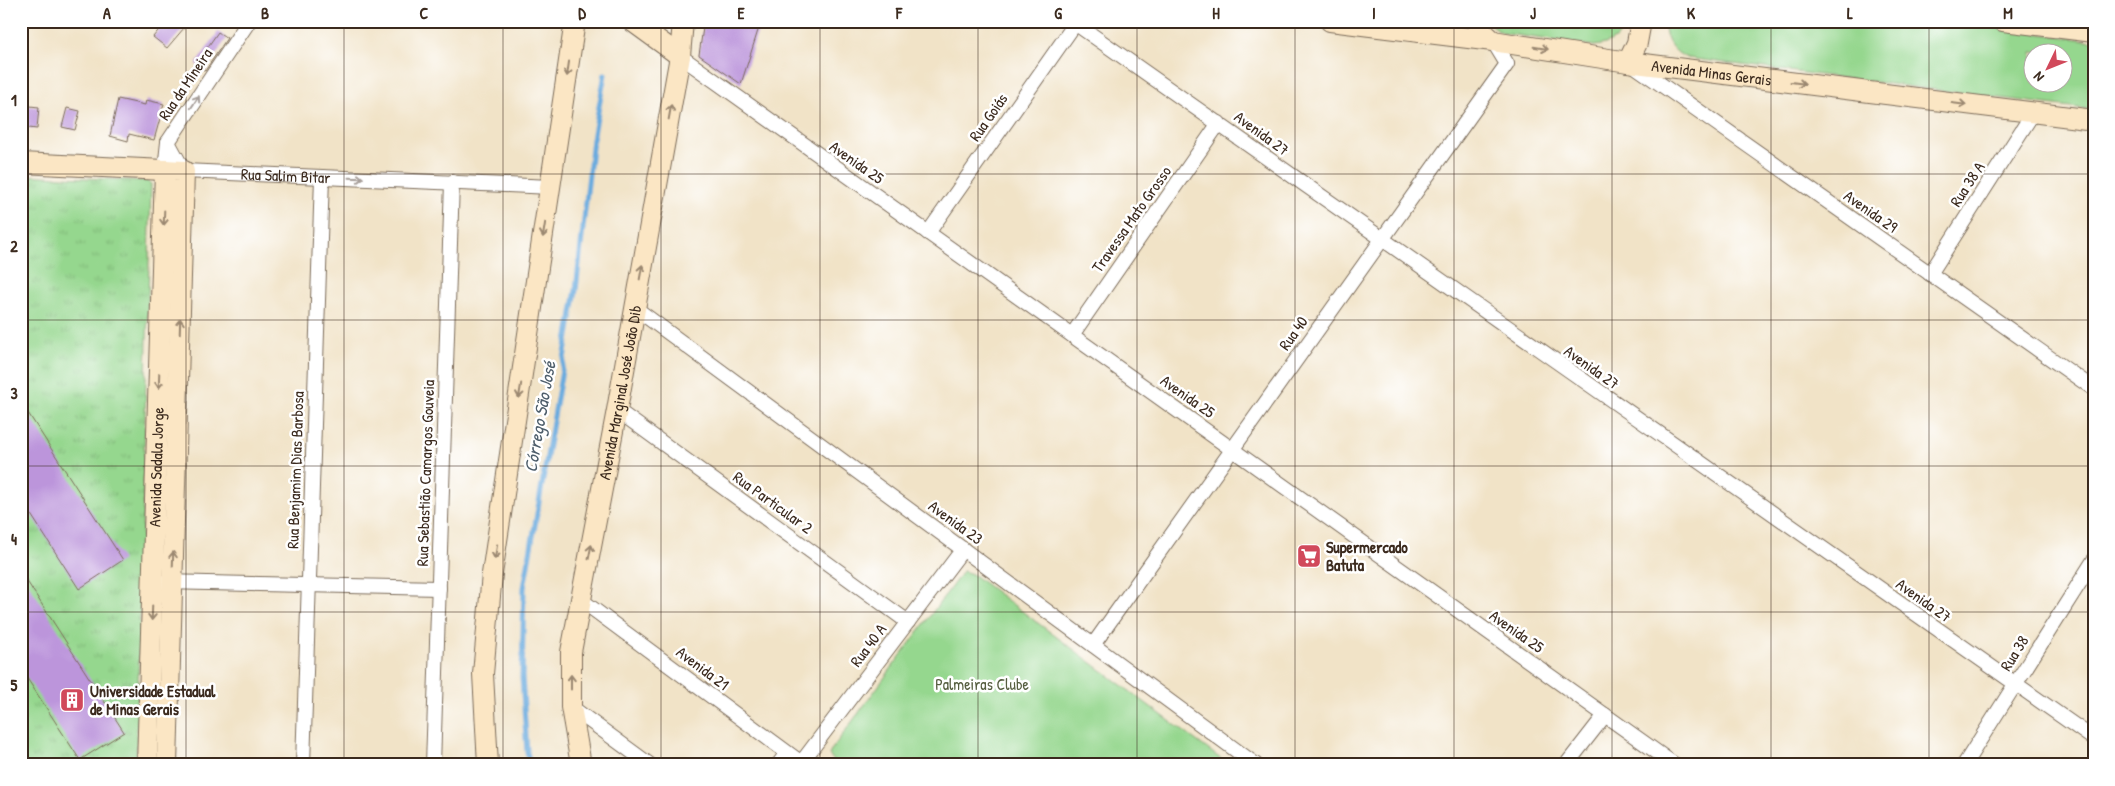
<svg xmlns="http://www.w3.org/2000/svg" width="2115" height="786" font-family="'Patrick Hand',sans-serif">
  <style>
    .grass { fill: url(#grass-tufts); stroke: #688056 }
    .park { fill: #95d78e; stroke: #688056; fill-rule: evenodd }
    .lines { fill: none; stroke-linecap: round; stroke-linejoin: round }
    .stream { stroke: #6aabde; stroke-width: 5 }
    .building { fill: #bc95db }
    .street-casing { stroke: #7b6b59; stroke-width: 16 }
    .secondary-casing { stroke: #7b6b59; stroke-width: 22 }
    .street { stroke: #fff; stroke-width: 14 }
    .secondary { stroke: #fbe6c4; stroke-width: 20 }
    .oneway { stroke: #9b8871 }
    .oneway2 { stroke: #a79f9a }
    .grid { fill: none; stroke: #3b2a1e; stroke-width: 1; stroke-opacity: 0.55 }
    .labels { text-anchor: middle; stroke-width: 5; stroke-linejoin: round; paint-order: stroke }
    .street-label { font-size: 16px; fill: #3b2a1e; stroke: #fff }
    .poi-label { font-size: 16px; font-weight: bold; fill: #3b2a1e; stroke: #fff; text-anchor: start }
    .park-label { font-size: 16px; fill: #565e40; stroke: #fff }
    .water-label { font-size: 18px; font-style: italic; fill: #4e5e6b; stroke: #fff }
    .neatline { fill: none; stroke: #3b2a1e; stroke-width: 2 }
    .grid-label { font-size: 16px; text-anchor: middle; font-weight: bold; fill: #3b2a1e }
  </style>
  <defs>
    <pattern id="grass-tufts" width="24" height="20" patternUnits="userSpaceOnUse" patternTransform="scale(1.25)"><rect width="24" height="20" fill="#95d78e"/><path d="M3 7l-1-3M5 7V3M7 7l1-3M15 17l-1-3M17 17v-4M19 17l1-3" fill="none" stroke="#81b97a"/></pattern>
  </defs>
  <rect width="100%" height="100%" fill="#fff"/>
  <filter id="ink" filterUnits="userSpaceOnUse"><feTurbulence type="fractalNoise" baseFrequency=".02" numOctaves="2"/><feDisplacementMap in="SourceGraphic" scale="10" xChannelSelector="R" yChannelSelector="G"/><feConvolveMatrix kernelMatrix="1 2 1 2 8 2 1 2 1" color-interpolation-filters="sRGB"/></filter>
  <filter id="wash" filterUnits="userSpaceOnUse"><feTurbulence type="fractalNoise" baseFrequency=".0096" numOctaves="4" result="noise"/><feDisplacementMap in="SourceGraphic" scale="20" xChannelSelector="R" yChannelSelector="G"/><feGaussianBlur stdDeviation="1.12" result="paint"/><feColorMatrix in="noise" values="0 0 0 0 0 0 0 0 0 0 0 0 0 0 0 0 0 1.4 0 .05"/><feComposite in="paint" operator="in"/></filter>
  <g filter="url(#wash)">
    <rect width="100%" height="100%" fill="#f1e3c7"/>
    <path class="grass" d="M21,175L147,181L151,184L136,765H21Z"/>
    <path class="park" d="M1412,21H1464L1469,29Z
      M1486,21H1628C1622,37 1610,45 1594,46L1501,33Z
      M1665,21H1942L2094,41V110L1687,58C1671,51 1664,38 1665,21ZM2032,52H2062V82H2032Z
      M963,571L972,574L1229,765H838L829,755L832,749Z"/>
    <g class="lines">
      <path class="stream" d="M530,765L527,752L522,677L524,588L576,290L593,139L605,74"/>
    </g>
    <g id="blocks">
      <path class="building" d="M166,21H190L167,48L153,37Z
        M704,21H761L741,84L699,55Z
        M218,32L227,38L205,71L196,64Z
        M118,99L145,105L146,100L164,104L154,140L129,134L128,141L110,136Z
        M21,105L39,107L37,129L21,127Z
        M67,108L80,111L75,130L62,127Z
        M21,402L123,560L79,589L21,499Z
        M21,572L124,732L80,760L21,669Z"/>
    </g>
  </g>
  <g filter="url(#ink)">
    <use href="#blocks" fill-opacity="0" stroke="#7b6b59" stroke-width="1"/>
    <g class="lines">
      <defs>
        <g id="street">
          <path d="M1072,21L2094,739"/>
          <path d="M680,56L1675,765"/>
          <path d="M1632,64L2094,389"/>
          <path id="s1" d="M168,142L184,171L551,187"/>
          <path d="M165,170L168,142L249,21"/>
          <path d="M928,233L1077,21"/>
          <path d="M1930,274L2033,113"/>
          <path d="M635,308L1256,765"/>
          <path d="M1072,335L1219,123"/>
          <path d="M617,410L908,622"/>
          <path d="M164,582L439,588"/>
          <path d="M581,600L804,765"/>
          <path d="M1093,645L1507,64L1493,41"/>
          <path d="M571,707L650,765"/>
          <path d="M801,763L963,549"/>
          <path d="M303,765L322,177"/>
          <path d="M433,765L452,182"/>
          <path d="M778,765L787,753"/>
          <path d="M1566,765L1605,715"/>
          <path d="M1964,765L2094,560"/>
        </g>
        <g id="secondary">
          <path d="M632,21L680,56"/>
          <path id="s2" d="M1330,21L1493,41L1628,62L2094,120"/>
          <path d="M1477,21L1483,32L1493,41"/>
          <path d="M2003,21L2094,32"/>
          <path d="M1628,62L1637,43L1641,21"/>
          <path d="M21,163L184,171L167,765"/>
          <path id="s3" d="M147,765L165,170"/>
          <path d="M488,765L483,674L492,574L575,21"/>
          <path id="s4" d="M581,765L571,707V652L617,410L680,56L683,21"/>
        </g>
      </defs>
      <use href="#street" class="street-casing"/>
      <use href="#secondary" class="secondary-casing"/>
      <use href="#street" class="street"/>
      <use href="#secondary" class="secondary"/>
    </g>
    <defs><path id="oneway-shaft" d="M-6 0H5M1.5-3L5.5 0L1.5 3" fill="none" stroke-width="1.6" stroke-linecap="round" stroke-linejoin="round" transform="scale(1.25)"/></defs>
    <g class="oneway">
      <use href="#oneway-shaft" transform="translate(1541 48) rotate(9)"/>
      <use href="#oneway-shaft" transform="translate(568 69) rotate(98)"/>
      <use href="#oneway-shaft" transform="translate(1798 83) rotate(7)"/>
      <use href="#oneway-shaft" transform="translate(1959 104) rotate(7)"/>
      <use href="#oneway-shaft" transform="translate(670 112) rotate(-80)"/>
      <use href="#oneway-shaft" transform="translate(164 218) rotate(92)"/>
      <use href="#oneway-shaft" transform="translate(544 230) rotate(99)"/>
      <use href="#oneway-shaft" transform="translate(641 272) rotate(-80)"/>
      <use href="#oneway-shaft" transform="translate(180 326) rotate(-88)"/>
      <use href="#oneway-shaft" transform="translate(159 381) rotate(92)"/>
      <use href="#oneway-shaft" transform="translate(520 391) rotate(99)"/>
      <use href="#oneway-shaft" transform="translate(496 552) rotate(99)"/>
      <use href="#oneway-shaft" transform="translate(590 552) rotate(-79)"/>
      <use href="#oneway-shaft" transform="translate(173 559) rotate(-88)"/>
      <use href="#oneway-shaft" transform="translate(152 613) rotate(92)"/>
      <use href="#oneway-shaft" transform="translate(571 682) rotate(-90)"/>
    </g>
    <g class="oneway2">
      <use href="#oneway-shaft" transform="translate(195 102) rotate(-56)"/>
      <use href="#oneway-shaft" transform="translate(356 178) rotate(2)"/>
    </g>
  </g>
  <path class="grid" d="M186,21V765M344,21V765M503,21V765M661,21V765M820,21V765M978,21V765M1137,21V765M1295,21V765M1454,21V765M1612,21V765M1771,21V765M1929,21V765M21,174H2094M21,320H2094M21,466H2094M21,612H2094"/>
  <defs>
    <symbol id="supermarket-square" viewBox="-11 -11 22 22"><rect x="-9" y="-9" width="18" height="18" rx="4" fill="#d1495b" stroke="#fff"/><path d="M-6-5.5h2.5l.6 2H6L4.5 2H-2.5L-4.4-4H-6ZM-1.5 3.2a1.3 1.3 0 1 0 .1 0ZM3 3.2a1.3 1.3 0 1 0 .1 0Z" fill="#fff"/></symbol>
    <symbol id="building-square" viewBox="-11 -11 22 22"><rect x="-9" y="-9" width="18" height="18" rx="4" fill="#d1495b" stroke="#fff"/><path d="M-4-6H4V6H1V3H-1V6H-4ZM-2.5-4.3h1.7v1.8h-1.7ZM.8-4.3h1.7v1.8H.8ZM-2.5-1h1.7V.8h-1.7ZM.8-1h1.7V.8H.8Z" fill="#fff"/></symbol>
  </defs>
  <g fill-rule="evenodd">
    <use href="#supermarket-square" x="1295" y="542" width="28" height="28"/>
    <use href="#building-square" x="58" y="686" width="28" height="28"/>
  </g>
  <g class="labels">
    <g class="street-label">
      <text dy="6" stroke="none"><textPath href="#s2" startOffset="385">Avenida Minas Gerais</textPath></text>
      <text transform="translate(185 84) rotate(-56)" y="6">Rua da Mineira</text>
      <text transform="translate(988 117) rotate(-55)" y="6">Rua Goiás</text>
      <text transform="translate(1262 133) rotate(36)" y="6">Avenida 27</text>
      <text transform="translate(857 162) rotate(35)" y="6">Avenida 25</text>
      <text dy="6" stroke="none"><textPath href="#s1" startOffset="135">Rua Salim Bitar</textPath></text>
      <text transform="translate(1967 184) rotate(-57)" y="6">Rua 38 A</text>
      <text transform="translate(1871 211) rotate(35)" y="6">Avenida 29</text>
      <text transform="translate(1131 219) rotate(-55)" y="6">Travessa Mato Grosso</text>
      <text transform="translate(1293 333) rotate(-55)" y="6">Rua 40</text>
      <text transform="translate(1592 367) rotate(35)" y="6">Avenida 27</text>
      <text dy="6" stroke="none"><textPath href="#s4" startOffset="378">Avenida Marginal José João Dib</textPath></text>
      <text transform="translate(1188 396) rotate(35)" y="6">Avenida 25</text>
      <text dy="6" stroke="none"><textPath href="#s3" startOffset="298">Avenida Sadala Jorge</textPath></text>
      <text transform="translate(295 470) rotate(-88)" y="6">Rua Benjamim Dias Barbosa</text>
      <text transform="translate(425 473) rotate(-88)" y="6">Rua Sebastião Camargos Gouveia</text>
      <text transform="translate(773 502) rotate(36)" y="6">Rua Particular 2</text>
      <text transform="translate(956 522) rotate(36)" y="6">Avenida 23</text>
      <text transform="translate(1924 600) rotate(35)" y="6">Avenida 27</text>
      <text transform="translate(1517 631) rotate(35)" y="6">Avenida 25</text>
      <text transform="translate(868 645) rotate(-53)" y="6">Rua 40 A</text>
      <text transform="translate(2014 653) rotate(-58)" y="6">Rua 38</text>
      <text transform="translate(703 668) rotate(37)" y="6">Avenida 21</text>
    </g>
    <g class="poi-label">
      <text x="1326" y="553">Supermercado<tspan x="1326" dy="18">Batuta</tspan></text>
      <text x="90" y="697">Universidade Estadual<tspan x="90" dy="18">de Minas Gerais</tspan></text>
    </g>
    <g class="park-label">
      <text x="982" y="690">Palmeiras Clube</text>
    </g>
    <g class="water-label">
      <text transform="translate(540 417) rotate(-80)" y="6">Córrego São José</text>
    </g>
  </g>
  <rect width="2115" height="786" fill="none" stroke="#fff" stroke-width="55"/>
  <g transform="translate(2048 68) rotate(227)"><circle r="24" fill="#ffffff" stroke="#b1aaa5"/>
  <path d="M0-4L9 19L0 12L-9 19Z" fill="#d1495b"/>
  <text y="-8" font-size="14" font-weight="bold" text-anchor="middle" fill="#3b2a1e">N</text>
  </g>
  <rect x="28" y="28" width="2060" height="730" class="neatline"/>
  <g class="grid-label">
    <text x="107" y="19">A</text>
    <text x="265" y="19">B</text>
    <text x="424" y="19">C</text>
    <text x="582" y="19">D</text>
    <text x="741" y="19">E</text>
    <text x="899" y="19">F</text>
    <text x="1058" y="19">G</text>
    <text x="1216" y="19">H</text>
    <text x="1374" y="19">I</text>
    <text x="1533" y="19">J</text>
    <text x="1691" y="19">K</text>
    <text x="1850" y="19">L</text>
    <text x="2008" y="19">M</text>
    <text x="14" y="106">1</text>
    <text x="14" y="252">2</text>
    <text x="14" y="399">3</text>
    <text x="14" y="545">4</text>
    <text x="14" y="691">5</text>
  </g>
</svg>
